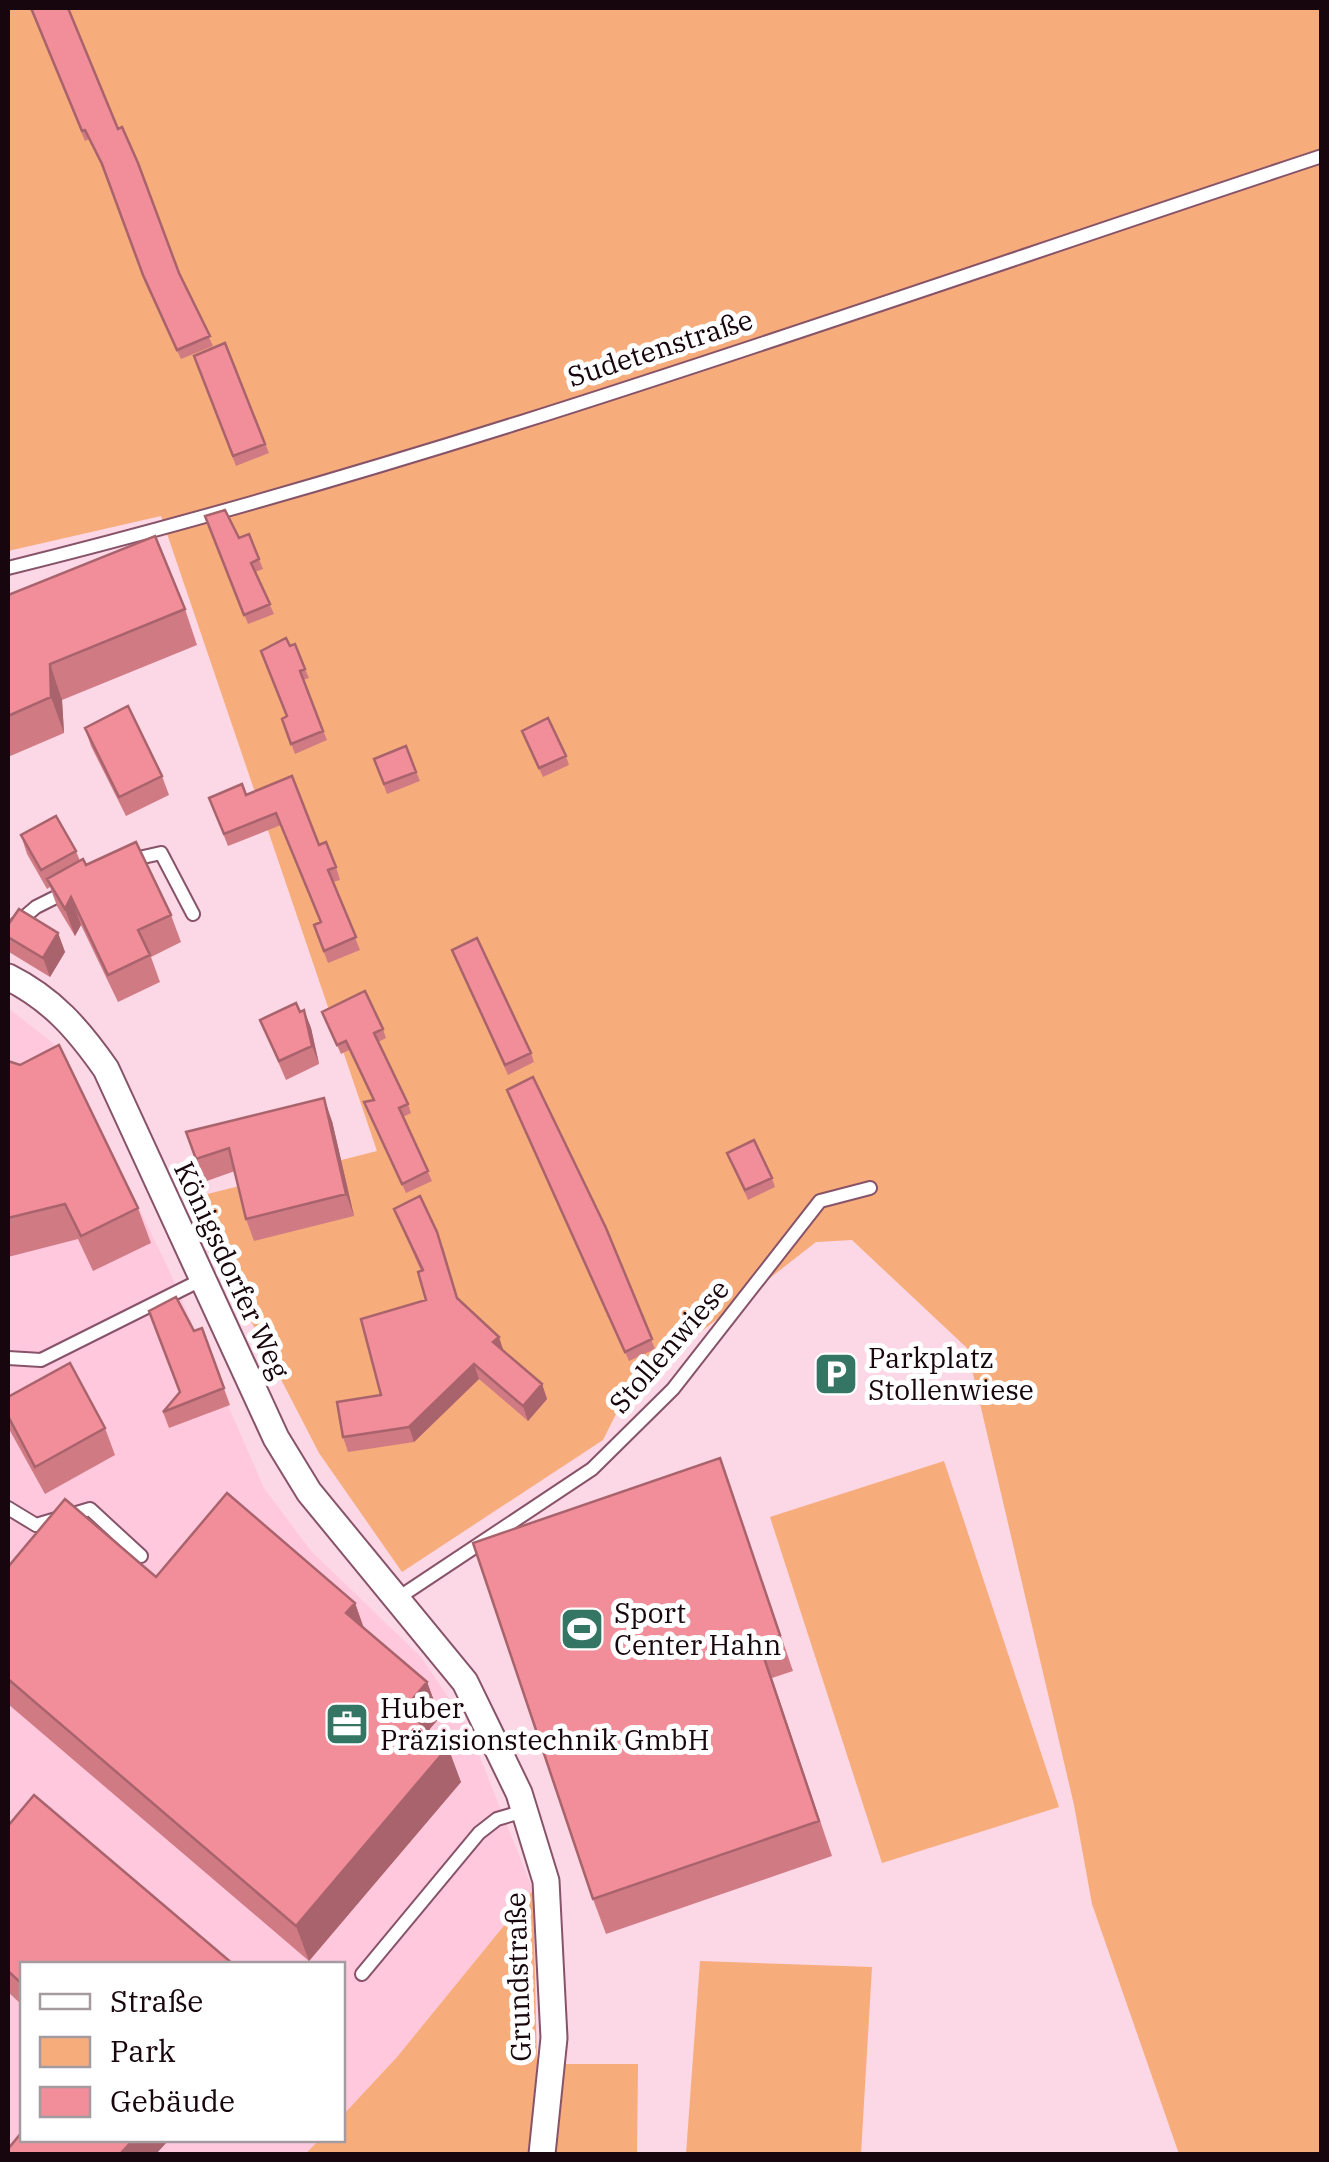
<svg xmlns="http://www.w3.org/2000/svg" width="1329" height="2162" font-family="'IBM Plex Serif',serif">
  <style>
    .built { fill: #ffc8dd }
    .green { fill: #f7ac7c }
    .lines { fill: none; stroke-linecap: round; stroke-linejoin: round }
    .lane-casing { stroke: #875369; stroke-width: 16 }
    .street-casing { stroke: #875369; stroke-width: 29 }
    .lane { stroke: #fff; stroke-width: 12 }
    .street { stroke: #fff; stroke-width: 25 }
    .wall { fill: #d07a84 }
    .shaded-wall { fill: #a9636c }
    .building { fill: #f28e9a; stroke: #a9636c; stroke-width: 2.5 }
    .labels { text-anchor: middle; stroke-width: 10; stroke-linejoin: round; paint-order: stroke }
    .street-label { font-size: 28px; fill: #18060e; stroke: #fff }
    .poi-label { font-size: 28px; fill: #18060e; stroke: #fff; text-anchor: start }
  </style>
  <rect width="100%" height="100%" fill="#fcd7e5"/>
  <path class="built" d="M8,1008L63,1051L168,1268L264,1488L311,1551L421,1657L467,1725L533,1890L397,2057L343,2115L342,1964H22V2140H319L304,2154H8Z"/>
  <path class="green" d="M8,8H1321V2154H1179L1092,1904L1074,1805L967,1348L852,1240L816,1242L629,1388L603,1440L402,1572L319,1453L188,1199L377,1151L161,516L8,551Z
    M944,1461L1059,1807L882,1863L770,1517Z
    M533,1890L537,2064H638L637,2154H305L319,2140H342L343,2115L397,2057Z
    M700,1961L872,1967L861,2154H686Z"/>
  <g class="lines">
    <defs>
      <path id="lane" d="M8,568C453,458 886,300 1322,156
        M130,860L161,853L193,914
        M8,931L36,907L68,891
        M8,1358L41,1360L203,1279
        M8,1508L36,1525L90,1509L141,1556
        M395,1600L592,1469L673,1389L820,1201L870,1188
        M362,1974L479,1833L497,1819L524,1811"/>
      <path id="street" d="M8,977C52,999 78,1029 106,1069L276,1438L309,1492L465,1682L519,1793L546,1881L554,2038L542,2154"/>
    </defs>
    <use href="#lane" class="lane-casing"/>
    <use href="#street" class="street-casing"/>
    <use href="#lane" class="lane"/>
    <use href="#street" class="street"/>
  </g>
  <path class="wall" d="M30,8L118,129L179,273L213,346L181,359L146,285L105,173L89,139L85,141Z
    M225,343L269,453L236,466L194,356Z
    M205,516L239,538L249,534L263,569L255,572L274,614L248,624Z
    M8,595L185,609L197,645L62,700L64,733L8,757Z
    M290,646L305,669L309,678L303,680L327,740L295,754L282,719L287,717Z
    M85,728L162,776L169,795L126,816L91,746Z
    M522,731L566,756L569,765L543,777Z
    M406,746L420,781L387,794L374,759Z
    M292,776L319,845L336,867L340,880L333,882L360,950L328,963L314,925L320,922L281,825L228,846L209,798L246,795Z
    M21,835L76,851L80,861L171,915L181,942L151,957L160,982L118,1002L81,925L75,936L57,906L50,887L47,889L27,854Z
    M8,925L58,933L65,952L50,977L9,952Z
    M452,950L531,1053L534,1062L508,1075Z
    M304,1010L311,1028L319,1064L286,1080L260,1020Z
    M322,1012L383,1029L386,1038L378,1042L408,1104L411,1113L403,1117L432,1181L406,1193L364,1102L373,1100L349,1050L341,1054Z
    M8,1061L138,1208L151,1243L93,1271L78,1239L8,1257Z
    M507,1090L606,1228L655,1349L629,1361Z
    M332,1121L354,1216L254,1241L246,1219L235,1171L204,1182L186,1132Z
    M727,1153L772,1178L775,1187L748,1200Z
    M394,1209L443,1247L458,1299L504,1352L542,1384L547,1399L528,1421L479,1379L414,1442L348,1452L343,1437L381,1395L426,1300L421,1271Z
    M202,1328L230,1405L169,1428L163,1412L180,1392L194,1331Z
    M8,1397L105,1428L115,1455L45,1494L9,1429L8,1424Z
    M720,1458L793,1671L772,1678L832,1856L606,1934L593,1899Z
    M8,1567L156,1577L355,1603L364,1628L427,1682L440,1717L429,1730L461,1782L309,1961L8,1704Z
    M8,1826L22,1964V2005L8,1992Z"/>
  <path class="shaded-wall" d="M50,664L62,700L64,733L51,697Z
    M71,897L81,925L75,936L65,909Z
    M58,933L65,952L50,977L43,958Z
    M304,1010L311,1028L319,1064L312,1046Z
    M324,1098L332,1121L354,1216L346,1194Z
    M499,1337L504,1352L493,1342Z
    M474,1364L479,1379L414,1442L409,1427Z
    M542,1384L547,1399L528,1421L523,1406Z
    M355,1603L367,1638L346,1613Z
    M427,1682L440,1717L417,1744L404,1709Z
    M448,1747L461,1782L309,1961L296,1926Z
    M133,2140H169L156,2154H120Z"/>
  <path class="building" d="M31,8H68L118,129L122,127L138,163L179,273L210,336L177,350L143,275L102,164L85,130L82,131Z
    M225,343L265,444L233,456L194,356Z
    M225,510L239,538L249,534L259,559L251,563L270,604L244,615L205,516Z
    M155,536L185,609L50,664L51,697L8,716V595Z
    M286,638L290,646L295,644L305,669L300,671L323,731L291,744L282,719L287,716L261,651Z
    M128,706L162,776L119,797L85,728Z
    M548,718L566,756L539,768L522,731Z
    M406,746L416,772L384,784L374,759Z
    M292,776L319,845L326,842L336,867L328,870L356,937L324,951L314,925L321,922L276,813L224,834L209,798L242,784L246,795Z
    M56,816L76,851L41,870L21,835Z
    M136,842L171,915L138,930L150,955L108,975L71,897L65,909L47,879L83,859L86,865Z
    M19,909L58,933L43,958L8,937V925Z
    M477,938L531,1053L505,1065L452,950Z
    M365,991L383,1029L374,1033L408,1104L399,1108L428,1171L402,1184L364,1102L374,1100L346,1041L337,1045L322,1012Z
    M296,1003L300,1012L304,1010L312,1046L279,1061L260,1020Z
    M59,1045L138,1208L81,1236L65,1204L8,1218V1061L20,1065Z
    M533,1077L606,1228L652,1339L625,1352L507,1090Z
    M324,1098L346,1194L246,1219L229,1148L196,1159L186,1132Z
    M754,1140L772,1178L745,1190L727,1153Z
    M420,1196L437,1232L457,1298L499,1337L493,1342L542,1384L523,1406L474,1364L409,1427L343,1437L337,1402L381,1395L361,1319L426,1300L418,1272L423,1270L394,1209Z
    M176,1297L194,1331L202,1328L224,1388L163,1412L180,1392L149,1311Z
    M70,1363L105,1428L35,1467L8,1416V1397Z
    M720,1458L780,1635L759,1643L819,1821L593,1899L473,1543Z
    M227,1493L355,1603L346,1613L427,1682L404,1709L448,1747L296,1926L8,1679V1567L65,1499L156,1577Z
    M34,1795L233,1964H22V1984L8,1971V1826Z
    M22,2132V2140H133L120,2154H8V2149Z"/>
  <defs>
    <symbol id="parking-square" viewBox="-11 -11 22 22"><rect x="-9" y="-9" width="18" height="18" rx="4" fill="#347563" stroke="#fff"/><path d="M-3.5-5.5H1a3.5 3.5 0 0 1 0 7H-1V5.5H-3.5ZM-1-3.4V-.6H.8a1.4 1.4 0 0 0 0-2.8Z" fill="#fff"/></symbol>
    <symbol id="stadium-square" viewBox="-11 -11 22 22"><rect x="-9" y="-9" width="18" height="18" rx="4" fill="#347563" stroke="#fff"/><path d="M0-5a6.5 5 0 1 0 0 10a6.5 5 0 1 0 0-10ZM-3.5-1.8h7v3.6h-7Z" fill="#fff"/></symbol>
    <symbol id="office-square" viewBox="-11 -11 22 22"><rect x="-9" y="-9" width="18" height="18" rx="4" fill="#347563" stroke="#fff"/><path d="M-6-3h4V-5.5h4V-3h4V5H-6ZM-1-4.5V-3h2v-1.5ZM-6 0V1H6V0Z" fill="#fff"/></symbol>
  </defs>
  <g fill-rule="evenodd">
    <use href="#parking-square" x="811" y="1349" width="50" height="50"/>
    <use href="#stadium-square" x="557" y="1604" width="50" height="50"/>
    <use href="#office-square" x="322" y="1699" width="50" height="50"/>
  </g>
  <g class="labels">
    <g class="street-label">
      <text transform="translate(660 348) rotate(-18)" y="10">Sudetenstraße</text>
      <text transform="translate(232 1270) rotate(65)" y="10">Königsdorfer Weg</text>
      <text transform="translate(669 1346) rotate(-49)" y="10">Stollenwiese</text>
      <text transform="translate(518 1977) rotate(-92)" y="10">Grundstraße</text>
    </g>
    <g class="poi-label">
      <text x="868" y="1368">Parkplatz<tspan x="868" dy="32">Stollenwiese</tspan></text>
      <text x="614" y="1623">Sport<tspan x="614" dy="32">Center Hahn</tspan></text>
      <text x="380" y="1718">Huber<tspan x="380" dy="32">Präzisionstechnik GmbH</tspan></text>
    </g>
  </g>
  <rect width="1329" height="2162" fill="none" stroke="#18060e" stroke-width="20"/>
  <rect x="20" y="1962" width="325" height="180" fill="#ffffff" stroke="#a39b9f" stroke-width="2.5"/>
  <rect x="40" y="1994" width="50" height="15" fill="#ffffff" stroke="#a39b9f" stroke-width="2.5"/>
  <text x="110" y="2012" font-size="30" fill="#18060e">Straße</text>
  <rect x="40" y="2037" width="50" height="30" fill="#f7ac7c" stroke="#a39b9f" stroke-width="2.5"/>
  <text x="110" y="2062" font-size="30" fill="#18060e">Park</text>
  <rect x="40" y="2087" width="50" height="30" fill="#f28e9a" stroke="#a39b9f" stroke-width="2.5"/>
  <text x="110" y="2112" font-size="30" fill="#18060e">Gebäude</text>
</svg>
